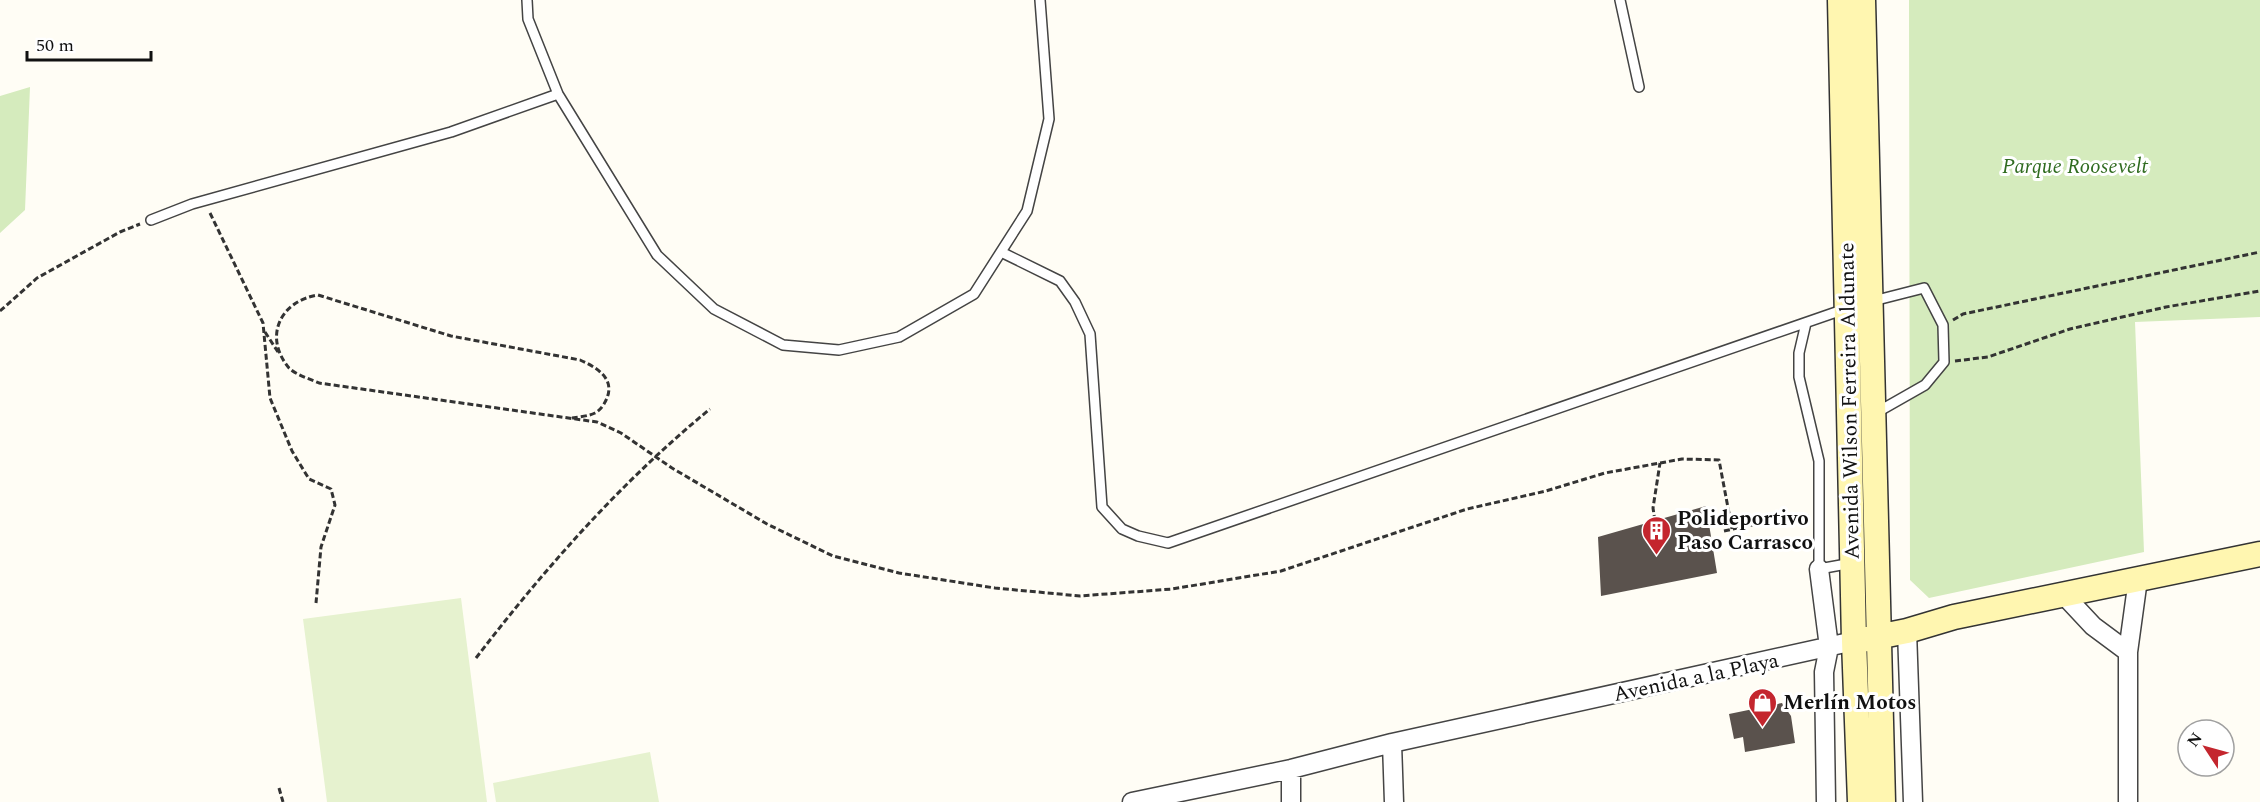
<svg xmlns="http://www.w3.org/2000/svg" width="2260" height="802" font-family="Spectral,serif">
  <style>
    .green { fill: #d5ebbd }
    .pitch { fill: #e6f2cf }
    .building { fill: #5a524d }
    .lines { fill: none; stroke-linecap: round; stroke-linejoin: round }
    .lane-casing { stroke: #444; stroke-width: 12 }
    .street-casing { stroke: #444; stroke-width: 21 }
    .secondary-casing { stroke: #333; stroke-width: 27 }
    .path { stroke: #333; stroke-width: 3; stroke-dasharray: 6 3; stroke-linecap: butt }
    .lane { stroke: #fff; stroke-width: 9 }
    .street { stroke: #fff; stroke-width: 18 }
    .secondary { stroke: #fff6b0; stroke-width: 24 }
    .labels { text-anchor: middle; stroke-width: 6; stroke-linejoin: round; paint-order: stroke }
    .park-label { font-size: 21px; font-style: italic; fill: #2f6b1f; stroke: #fff }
    .street-label { font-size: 21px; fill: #111; stroke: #fff }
    .poi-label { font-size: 21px; font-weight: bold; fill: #111; stroke: #fff; text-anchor: start }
  </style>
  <rect width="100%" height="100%" fill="#fffdf5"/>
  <path class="green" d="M1909,0H2260V317L2135,322L2144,552L1929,598L1910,580Z
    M30,87L25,210L0,233V96Z"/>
  <path class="pitch" d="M461,598L487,802H327L303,619Z
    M650,752L659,802H496L493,783Z"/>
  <path class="building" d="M1706,506L1717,573L1601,596L1598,537Z
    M1782,703L1791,716L1795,743L1745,752L1743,737L1734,739L1729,714Z"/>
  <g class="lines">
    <defs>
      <path id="lane" d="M527,0L528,19L558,94L657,255L714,309L783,345L839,350L899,337L974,294L1027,211L1049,119L1040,0
        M1620,0L1639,87
        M151,220L192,204L451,132L558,94
        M1001,252L1060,281L1075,302L1090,334L1102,507L1122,529L1138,536L1168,543L1845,309
        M1873,301L1924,288L1943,325L1944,362L1925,385L1874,414
        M1806,323L1799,353V377L1819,461V569L1852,563"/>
      <path id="street" d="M1819,569L1829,647L1824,672L1826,802
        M2064,595L2093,626L2128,652
        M1907,631L1913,802
        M1392,743L1394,802
        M1291,769V802
        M1132,802L1291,769L1392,743L1854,641
        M2128,802V652L2138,579"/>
      <path id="secondary" d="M1840,0L1854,641L1860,802
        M1863,0L1883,802
        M1862,640L1907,631L1954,617L2260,554"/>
    </defs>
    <use href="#lane" class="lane-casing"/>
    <use href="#street" class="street-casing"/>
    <use href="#secondary" class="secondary-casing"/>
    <path class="path" d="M210,213L263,323L270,398L292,451L309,479L331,489L335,505L321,547L316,603
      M0,311L37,278L120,232L140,224
      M1953,320L1963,314L2260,252
      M265,332L278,352
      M1955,361L1988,357L2070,329L2166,307L2260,291
      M572,418C579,417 589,416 595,413C601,410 605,403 607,398C615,378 596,367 580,360L451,336L318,295C280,301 263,337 289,368C296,375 310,379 319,383L597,422L621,433L672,468L767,524L833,556L899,573L995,588L1080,596L1172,589L1281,571L1467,509L1546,491L1605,473L1682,459L1719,460L1732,529
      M1655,521L1653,508L1660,463
      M1724,531L1779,519L1809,516
      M476,658C546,567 621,482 710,409
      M279,788L283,802"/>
    <use href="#lane" class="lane"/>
    <use href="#street" class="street"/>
    <use href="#secondary" class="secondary"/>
  </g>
  <defs>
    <symbol id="building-pin" viewBox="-11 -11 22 30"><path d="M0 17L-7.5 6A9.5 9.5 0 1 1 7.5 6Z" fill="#c4262e" stroke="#fff"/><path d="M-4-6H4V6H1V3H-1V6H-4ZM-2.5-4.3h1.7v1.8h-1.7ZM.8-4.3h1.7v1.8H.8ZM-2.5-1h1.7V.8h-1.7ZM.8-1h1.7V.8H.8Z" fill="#fff"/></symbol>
    <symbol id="shop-pin" viewBox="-11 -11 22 30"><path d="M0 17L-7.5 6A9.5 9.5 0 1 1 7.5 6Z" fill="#c4262e" stroke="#fff"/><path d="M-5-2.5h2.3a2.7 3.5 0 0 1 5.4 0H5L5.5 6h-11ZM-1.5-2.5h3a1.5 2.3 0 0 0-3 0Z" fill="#fff"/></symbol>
  </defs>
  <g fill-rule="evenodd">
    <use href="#building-pin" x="1640" y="514" width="33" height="45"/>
    <use href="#shop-pin" x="1746" y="686" width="33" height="45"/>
  </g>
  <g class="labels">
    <g class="park-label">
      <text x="2075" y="173">Parque Roosevelt</text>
    </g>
    <g class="street-label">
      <text transform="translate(1849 401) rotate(-91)" y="7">Avenida Wilson Ferreira Aldunate</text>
      <text transform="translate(1696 677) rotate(-12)" y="7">Avenida a la Playa</text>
    </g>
    <g class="poi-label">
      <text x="1677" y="525">Polideportivo<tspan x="1677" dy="24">Paso Carrasco</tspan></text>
      <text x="1783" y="709">Merlín Motos</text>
    </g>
  </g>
  <g transform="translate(2206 748) rotate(306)"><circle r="28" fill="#ffffff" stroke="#a0a0a0" stroke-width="1.5"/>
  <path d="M0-4.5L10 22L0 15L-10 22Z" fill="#c4262e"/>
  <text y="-9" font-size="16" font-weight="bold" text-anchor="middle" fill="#111111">N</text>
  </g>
  <path d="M27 51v9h124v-9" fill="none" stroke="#111111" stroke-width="3"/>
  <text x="36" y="51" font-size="18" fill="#111111" stroke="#ffffff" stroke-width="4.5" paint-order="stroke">50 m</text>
</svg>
